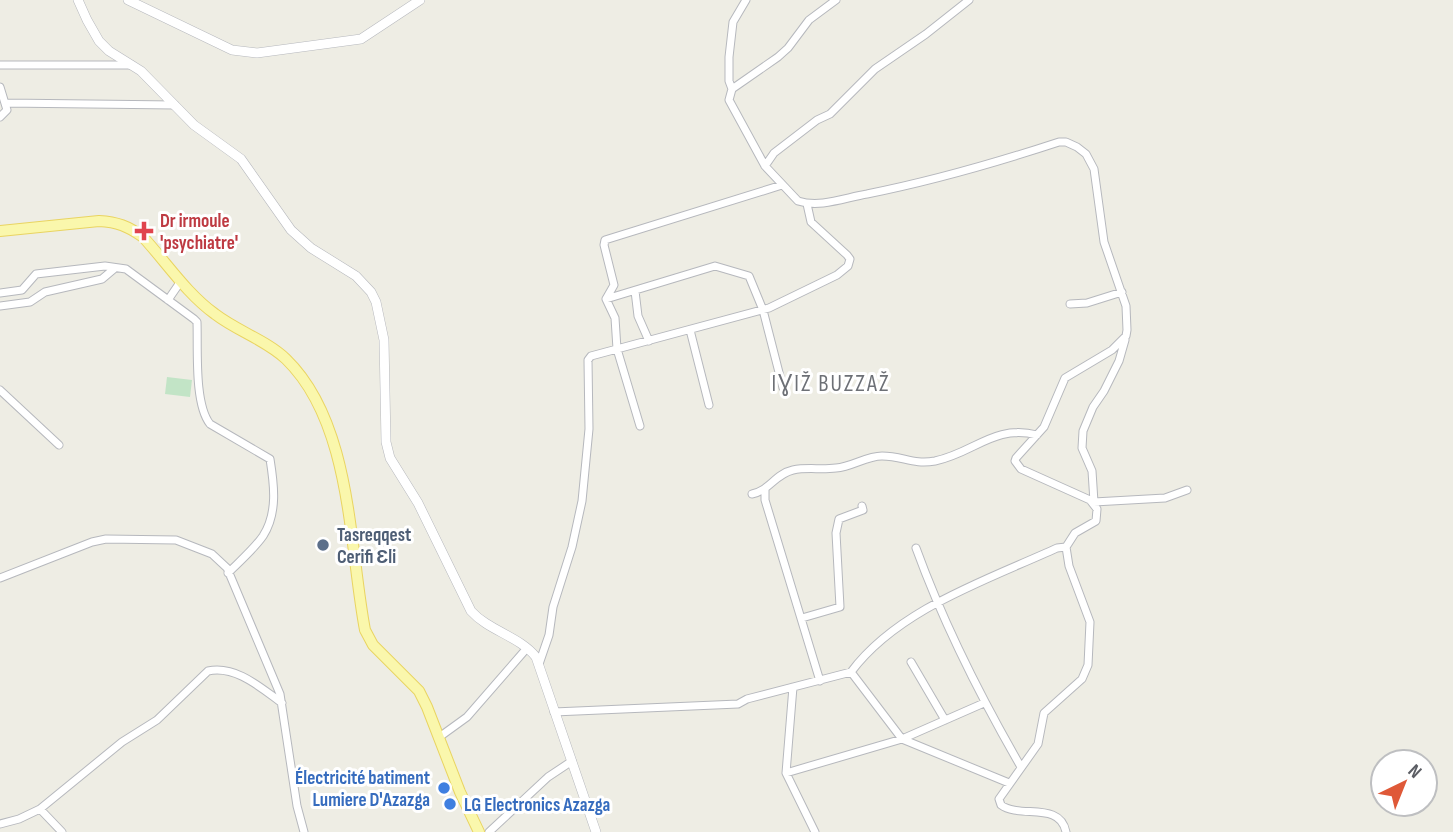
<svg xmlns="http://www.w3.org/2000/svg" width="1453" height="832" font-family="'Sofia Sans Condensed',sans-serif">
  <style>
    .green { fill: #c2e4c6 }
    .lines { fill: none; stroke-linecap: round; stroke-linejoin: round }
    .minor-casing { stroke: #b6b8bd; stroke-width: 9 }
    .tertiary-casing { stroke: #b6b8bd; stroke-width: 10 }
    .primary-casing { stroke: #e9d461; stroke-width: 12 }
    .minor { stroke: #fff; stroke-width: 7 }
    .tertiary { stroke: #fff; stroke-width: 9 }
    .primary { stroke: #faf7ac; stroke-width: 10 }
    .health-dot { fill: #e0444e; stroke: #fff; stroke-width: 2.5 }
    .service-dot { fill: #5c6f8a; stroke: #fff; stroke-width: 2.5 }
    .shop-dot { fill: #3f7fe0; stroke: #fff; stroke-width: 2.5 }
    .labels { text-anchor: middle; stroke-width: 6; stroke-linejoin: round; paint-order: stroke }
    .health-label { font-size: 19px; font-weight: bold; fill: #be3a42; stroke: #fff; text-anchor: start }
    .service-label { font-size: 19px; font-weight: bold; fill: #4e5e75; stroke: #fff; text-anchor: start }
    .shop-label { font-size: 19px; font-weight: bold; fill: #366cbe; stroke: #fff; text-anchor: end }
    .quarter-label { font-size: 23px; letter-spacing: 2px; fill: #6d7076; stroke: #fff }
  </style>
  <rect width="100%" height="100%" fill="#eeede4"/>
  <path class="green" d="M167,377L192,380L190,397L165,394Z"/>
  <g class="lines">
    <defs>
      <path id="minor" d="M746,0L733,22L729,57V81L732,89L729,100L765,166L798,201C820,208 844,198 867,194C932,181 995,163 1059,142H1066L1077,147L1086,154L1094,169L1104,242L1126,306L1127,330L1126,336L1112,350L1065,378L1044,427L1016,458L1015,461L1021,469L1090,500L1097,509L1096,521L1075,533L1066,547L1069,566L1090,622L1088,665L1082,679L1044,713L1038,744L999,799L1001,805C1020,819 1060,801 1066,832
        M0,65H132
        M0,87L7,110L0,117
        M732,89L778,57L788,48L809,20L836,0
        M5,103L175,105
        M765,166L774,153L817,120L830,114L875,69L926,34L969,0
        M635,291L638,316L649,341
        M0,293L22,290L36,274L105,266L126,269L194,319L197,322C198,348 194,404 210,424L270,459C274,484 278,513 263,536C254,549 239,562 228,573
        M606,299L715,266L749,276L763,310L783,388
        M168,300L181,281
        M1070,304L1087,303L1122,292
        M0,306L30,302L45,292L102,279L115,268
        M690,330L709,405
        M1125,340L1119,361L1104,391L1093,407L1083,431L1082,448L1092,471L1094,502L1165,498L1187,490
        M0,390L59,445
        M640,426L617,349L769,308L837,275L848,266L850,259L847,255L811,222L807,204
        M765,490V500L820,681
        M752,494C769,491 775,474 793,470C807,467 821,470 836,468C852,467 866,456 882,456C903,456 913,465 935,461C974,453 994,424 1037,435
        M916,548C944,625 980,696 1021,767
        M0,578L92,542L106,539L176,540L212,554L227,568L280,694L297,806L304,832
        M802,618L840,607L836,533L839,519L863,510L862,506
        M911,662L945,720
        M539,664L549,635L553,607L572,547L582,501L589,429L588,360L591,356L617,349L615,318L606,299L614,285L604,245L605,240L782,185
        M851,672C898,609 987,580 1057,548L1066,547
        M793,687L786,773L815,832
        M554,712L738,704L747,699L851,672L902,739L1009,783
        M438,738L467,717L527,648
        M786,773L902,739L984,703
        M40,809L62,832
        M0,824L19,819L40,809L122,742L157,720L208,671C236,665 261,688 282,703
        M489,832L548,777L572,761"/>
      <path id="tertiary" d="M78,0L87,20L99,41L109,51L141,71L194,125L241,159L291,230L311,248L356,276L371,292L376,302L384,340L386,442L390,458L418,503L471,611C489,631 519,636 536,657L596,832
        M128,0L232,50L257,53L361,39L420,0"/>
      <path id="primary" d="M0,231L99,221C117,222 128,226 143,237C166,262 187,294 215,314C237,331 266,340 286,359C352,423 349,546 365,630L373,645L419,691L427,707L460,792L479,832"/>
    </defs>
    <use href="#minor" class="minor-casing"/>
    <use href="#tertiary" class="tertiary-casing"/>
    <use href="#primary" class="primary-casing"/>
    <use href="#minor" class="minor"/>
    <use href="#tertiary" class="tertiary"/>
    <use href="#primary" class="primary"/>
  </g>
  <path class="health-dot" d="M140.5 220.5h7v7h7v7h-7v7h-7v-7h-7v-7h7z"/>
  <circle class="service-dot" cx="323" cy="545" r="7"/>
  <g class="shop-dot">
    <circle cx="444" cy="788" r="7"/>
    <circle cx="450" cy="804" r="7"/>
  </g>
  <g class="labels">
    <g class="health-label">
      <text x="160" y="227">Dr irmoule<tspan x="160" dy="22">'psychiatre'</tspan></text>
    </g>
    <g class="service-label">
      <text x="337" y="541">Tasreqqest<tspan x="337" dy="22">Cerifi Ɛli</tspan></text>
    </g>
    <g class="shop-label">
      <text x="430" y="784">Électricité batiment<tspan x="430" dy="22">Lumiere D'Azazga</tspan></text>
      <text x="464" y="811" text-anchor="start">LG Electronics Azazga</text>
    </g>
    <g class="quarter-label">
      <text x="831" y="391">IƔIŽ BUZZAŽ</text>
    </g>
  </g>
  <g transform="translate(1404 783) rotate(43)"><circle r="33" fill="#ffffff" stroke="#bebfc1" stroke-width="2"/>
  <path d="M0-5L12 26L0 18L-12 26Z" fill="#df5938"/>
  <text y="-10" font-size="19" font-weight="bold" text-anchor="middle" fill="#5c5e64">N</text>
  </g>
</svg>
